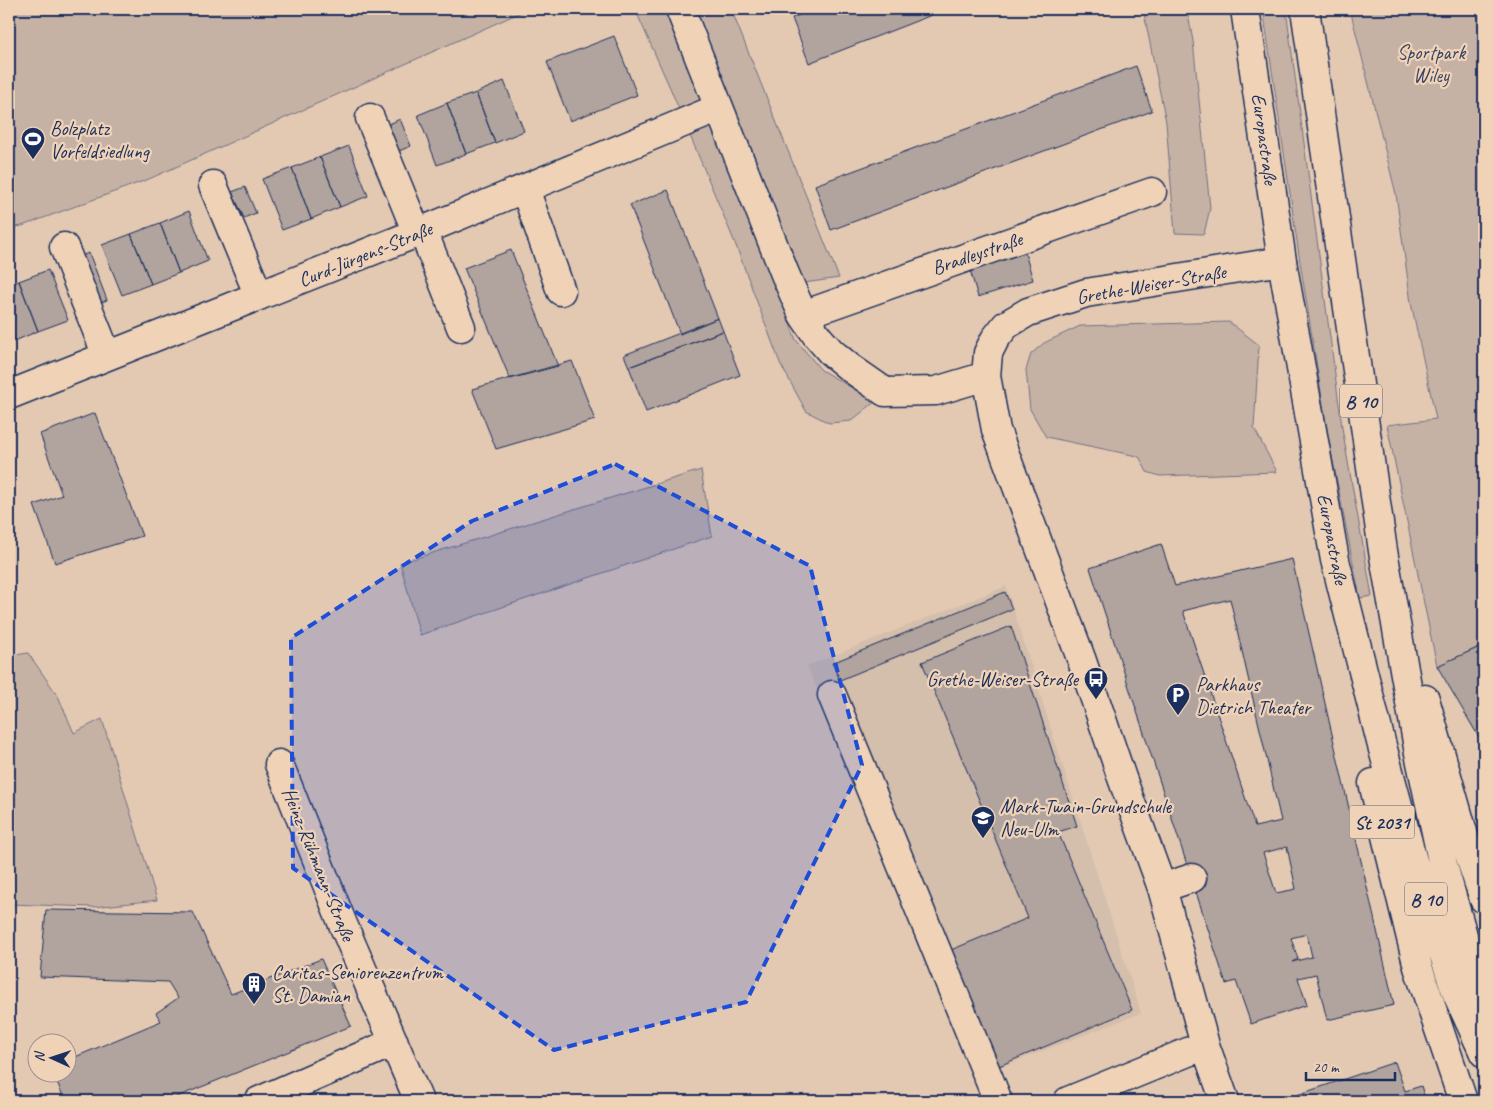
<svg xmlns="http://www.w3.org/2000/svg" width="1493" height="1110" font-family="Caveat,sans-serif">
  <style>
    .built { fill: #d4beac }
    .green { fill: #c6b2a5; stroke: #707082 }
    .building { fill: #b1a39d; stroke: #1b2f5e; fill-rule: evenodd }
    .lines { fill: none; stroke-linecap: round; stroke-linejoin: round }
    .minor-casing { stroke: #1b2f5e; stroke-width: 31 }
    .major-casing { stroke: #1b2f5e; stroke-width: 31 }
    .minor { stroke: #f0d3b7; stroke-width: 28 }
    .major { stroke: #f0d3b7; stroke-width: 28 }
    .marked { fill: #1d4ed8; fill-opacity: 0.2; stroke: #1d4ed8; stroke-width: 4; stroke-dasharray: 10 6; stroke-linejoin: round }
    .labels { text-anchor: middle; stroke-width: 4.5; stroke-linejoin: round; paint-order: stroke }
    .shield { fill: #f0d3b7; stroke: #5b6079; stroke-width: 1 }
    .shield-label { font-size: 19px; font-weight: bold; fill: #1b2f5e }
    .park-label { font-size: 20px; fill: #354369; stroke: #f0d3b7 }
    .poi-label { font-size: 20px; fill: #1b2f5e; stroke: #f0d3b7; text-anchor: start }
    .street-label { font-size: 20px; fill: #1b2f5e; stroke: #f0d3b7 }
  </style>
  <rect width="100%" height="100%" fill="#e3c9b2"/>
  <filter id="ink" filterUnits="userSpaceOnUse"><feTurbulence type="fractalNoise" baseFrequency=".02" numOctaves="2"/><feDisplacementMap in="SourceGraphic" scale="10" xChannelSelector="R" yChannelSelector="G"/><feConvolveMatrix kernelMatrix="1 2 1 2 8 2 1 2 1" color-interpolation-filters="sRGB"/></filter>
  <g filter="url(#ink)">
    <path class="built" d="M1006,586L1141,1013L980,1075L807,666Z"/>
    <path class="green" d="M9,9H528L149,179L22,226L9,228Z
      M635,9H731L839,278L776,287L796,340L821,370L852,388L881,397L851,421L829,423L806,411L780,363L735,243L671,90Z
      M1143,9H1187L1193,41L1210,208L1204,234L1175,233L1166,122Z
      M1263,9H1286L1343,434L1372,596L1360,598L1329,441L1300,262Z
      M1350,9H1484V650L1481,646L1437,666L1387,425L1436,419L1411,303L1396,194Z
      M1229,322L1259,345L1254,428L1277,472L1160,476L1147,472L1140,458L1137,456L1046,437L1030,409L1026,370L1031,354L1044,343L1080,326Z
      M701,470L712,536L420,635L400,563Z
      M28,653L58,696L74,733L102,719L157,900L94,907L9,904V656Z"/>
    <path class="building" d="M815,9H947L809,63L792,18Z
      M614,36L637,95L570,121L547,62Z
      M1136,66L1152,111L831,230L815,185Z
      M504,81L524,131L495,143L476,93Z
      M476,93L495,143L466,154L447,103Z
      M447,103L466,154L437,165L418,115Z
      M400,119L411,146L399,151L387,125Z
      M349,146L368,196L340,207L320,157Z
      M320,157L340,207L311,219L292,168Z
      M292,168L311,219L282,230L262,179Z
      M245,187L256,213L244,218L232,192Z
      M668,190L718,318L680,334L630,205Z
      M189,211L208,261L179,273L160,223Z
      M160,223L179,273L151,284L131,234Z
      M131,234L151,284L122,295L102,245Z
      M511,250L558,366L510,379L464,268Z
      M89,253L107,300L97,304L78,257Z
      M1025,253L1033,280L978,297L970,270Z
      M48,270L68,320L38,331L19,281Z
      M19,281L38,331L10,343L9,285Z
      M718,318L723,331L629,367L624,355Z
      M723,331L740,375L646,412L629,367Z
      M572,361L595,420L496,449L472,389Z
      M95,413L142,536L55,563L34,505L62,495L40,434Z
      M1161,544L1175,586L1292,559L1394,1005L1327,1020L1316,974L1298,978L1307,1005L1251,1024L1236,981L1226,984L1090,568ZM1230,599L1281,821L1255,827L1183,611ZM1287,847L1296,889L1276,893L1263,853ZM1307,934L1312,957L1292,962L1298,959L1291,938Z
      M1005,592L1012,609L840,680L832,663Z
      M1011,626L1077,826L1058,832L1132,1010L999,1066L951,950L1028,918L922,662Z
      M1482,646L1484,651V736L1480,739L1437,666Z
      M46,910L193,912L231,994L321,959L351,1026L167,1101H65L53,1072H68V1060L161,1021L156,1013L178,998L168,982L40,977Z
      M1395,1062L1405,1091L1421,1086L1426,1101H1289L1288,1098Z
      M387,1097L389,1101H377Z"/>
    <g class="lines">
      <defs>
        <path id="minor" d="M680,9L785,274L803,315L817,336L831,352L849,367L885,392L936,391L986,376
          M370,118L417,233
          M213,185L259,296
          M525,189L561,291
          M423,231L461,327
          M64,247L107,356
          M803,315L1152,192
          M9,395L417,233L719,108
          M832,695L998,1101
          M279,764L342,922L419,1101
          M1162,888L1192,878
          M259,1101L394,1042
          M1068,1101L1205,1045
          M1225,1101L1205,1045L1162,888L1122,778L1082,661L996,430L986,376L988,353L995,339L1006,325L1028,312L1086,293L1282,261"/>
        <path id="major" d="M1245,9L1282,261L1335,560L1381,742L1413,861L1457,994L1484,1053
          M1305,9L1383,551L1419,753L1443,865L1484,1009
          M1425,699L1471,860L1484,899
          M1373,783L1418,967L1463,1101"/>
      </defs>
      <use href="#minor" class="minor-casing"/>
      <use href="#major" class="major-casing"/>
      <use href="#minor" class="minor"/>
      <use href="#major" class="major"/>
    </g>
  </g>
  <path class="marked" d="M615,464L810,566L862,765L746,1002L554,1050L293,868L291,638L472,521Z"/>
  <defs>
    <symbol id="stadium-pin" viewBox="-11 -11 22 30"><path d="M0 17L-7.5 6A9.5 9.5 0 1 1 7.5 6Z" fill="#1b2f5e" stroke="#f0d3b7"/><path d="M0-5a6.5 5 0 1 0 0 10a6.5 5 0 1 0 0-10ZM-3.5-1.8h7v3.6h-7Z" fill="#fff"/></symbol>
    <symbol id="bus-pin" viewBox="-11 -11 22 30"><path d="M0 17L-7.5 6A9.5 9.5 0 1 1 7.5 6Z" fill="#1b2f5e" stroke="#f0d3b7"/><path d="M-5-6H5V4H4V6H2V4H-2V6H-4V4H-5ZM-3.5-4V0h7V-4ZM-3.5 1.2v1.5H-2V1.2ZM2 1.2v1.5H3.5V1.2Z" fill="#fff"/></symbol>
    <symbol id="parking-pin" viewBox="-11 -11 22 30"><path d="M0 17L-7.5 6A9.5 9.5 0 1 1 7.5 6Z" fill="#1b2f5e" stroke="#f0d3b7"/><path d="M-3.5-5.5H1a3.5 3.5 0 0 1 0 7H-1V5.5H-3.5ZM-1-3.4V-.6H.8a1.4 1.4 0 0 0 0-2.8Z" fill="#fff"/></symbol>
    <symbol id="school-pin" viewBox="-11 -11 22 30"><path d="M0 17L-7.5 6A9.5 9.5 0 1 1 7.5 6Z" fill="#1b2f5e" stroke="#f0d3b7"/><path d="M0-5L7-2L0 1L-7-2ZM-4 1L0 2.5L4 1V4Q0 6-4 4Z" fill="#fff"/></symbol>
    <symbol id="building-pin" viewBox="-11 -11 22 30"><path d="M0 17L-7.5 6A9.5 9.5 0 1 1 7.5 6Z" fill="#1b2f5e" stroke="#f0d3b7"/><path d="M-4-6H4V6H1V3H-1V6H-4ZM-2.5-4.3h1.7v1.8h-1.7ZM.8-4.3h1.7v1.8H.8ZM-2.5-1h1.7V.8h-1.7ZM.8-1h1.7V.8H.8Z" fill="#fff"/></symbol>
  </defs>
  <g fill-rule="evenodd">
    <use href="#stadium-pin" x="19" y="125" width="28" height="38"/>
    <use href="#bus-pin" x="1082" y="665" width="28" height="38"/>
    <use href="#parking-pin" x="1164" y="681" width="28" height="38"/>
    <use href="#school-pin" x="969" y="804" width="28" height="38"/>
    <use href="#building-pin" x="240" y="970" width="28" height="38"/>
  </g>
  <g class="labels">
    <g class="shield">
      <rect x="1340" y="384.5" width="42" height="33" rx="4"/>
      <rect x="1349.5" y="805.5" width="65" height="33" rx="4"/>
      <rect x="1405" y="882.5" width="42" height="33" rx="4"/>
    </g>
    <g class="shield-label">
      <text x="1361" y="408">B 10</text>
      <text x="1382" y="829">St 2031</text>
      <text x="1426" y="906">B 10</text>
    </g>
    <g class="park-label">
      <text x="1431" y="59">Sportpark<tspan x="1431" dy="23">Wiley</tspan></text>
    </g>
    <g class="poi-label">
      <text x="50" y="135">Bolzplatz<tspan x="50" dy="23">Vorfeldsiedlung</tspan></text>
      <text x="1078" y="686" text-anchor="end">Grethe-Weiser-Straße</text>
      <text x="1196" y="691">Parkhaus<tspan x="1196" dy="23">Dietrich Theater</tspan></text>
      <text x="1000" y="813">Mark-Twain-Grundschule<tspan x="1000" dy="23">Neu-Ulm</tspan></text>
      <text x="272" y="979">Caritas-Seniorenzentrum<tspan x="272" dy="23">St. Damian</tspan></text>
    </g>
    <g class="street-label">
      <text transform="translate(1265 139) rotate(82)" y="7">Europastraße</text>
      <text transform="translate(977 253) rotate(-19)" y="7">Bradleystraße</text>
      <text transform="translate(365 254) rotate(-22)" y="7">Curd-Jürgens-Straße</text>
      <text transform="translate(1151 284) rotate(-10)" y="7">Grethe-Weiser-Straße</text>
      <text transform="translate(1333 539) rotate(79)" y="7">Europastraße</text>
      <text transform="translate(319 864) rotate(68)" y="7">Heinz-Rühmann-Straße</text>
    </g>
  </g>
  <rect width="1493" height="1110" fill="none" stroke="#f0d3b7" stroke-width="30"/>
  <rect x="15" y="15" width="1463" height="1080" fill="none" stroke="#1b2f5e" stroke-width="2" filter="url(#ink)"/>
  <g transform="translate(52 1058) rotate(273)"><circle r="24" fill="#f0d3b7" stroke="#9b9193"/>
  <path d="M0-4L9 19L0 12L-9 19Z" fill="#1b2f5e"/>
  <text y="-8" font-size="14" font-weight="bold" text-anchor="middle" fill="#1b2f5e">N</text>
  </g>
  <path d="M1306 1072v8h89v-8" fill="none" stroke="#1b2f5e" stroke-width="2.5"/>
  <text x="1313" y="1072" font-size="15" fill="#1b2f5e" stroke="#f0d3b7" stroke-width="4" paint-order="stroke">20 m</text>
</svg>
